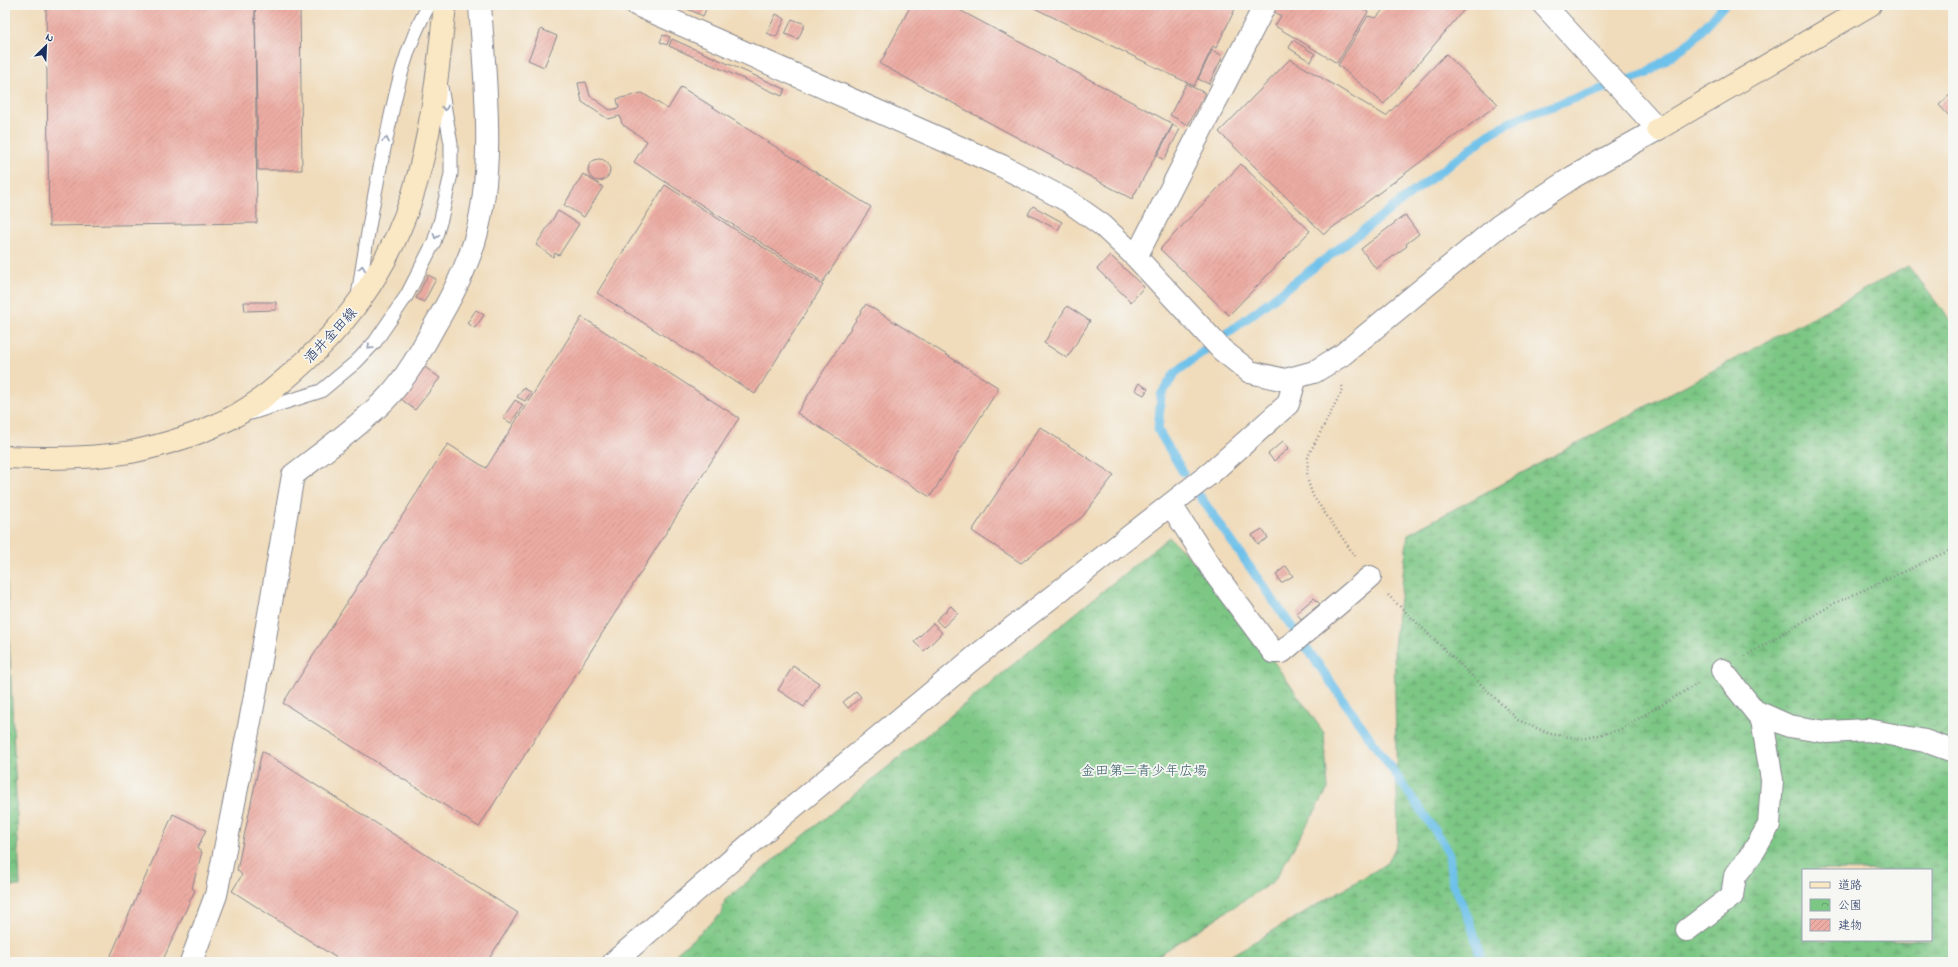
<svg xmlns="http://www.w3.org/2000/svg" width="1958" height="967" font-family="'Indie Flower','Klee One',sans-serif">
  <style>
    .wetland { fill: url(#wetland-marsh); stroke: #4c7b72; fill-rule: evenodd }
    .park { fill: url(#park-crowns); stroke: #4c7b72 }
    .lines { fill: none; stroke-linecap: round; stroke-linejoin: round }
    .stream { stroke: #6ec1ea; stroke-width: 9 }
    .building { fill: url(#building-hatch) }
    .lane-casing { stroke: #86858c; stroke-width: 15 }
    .street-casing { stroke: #86858c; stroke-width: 24 }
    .secondary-casing { stroke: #86858c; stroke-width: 24 }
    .path { stroke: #86858c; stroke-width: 2.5; stroke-dasharray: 1 3; stroke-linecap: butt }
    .lane { stroke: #fff; stroke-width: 13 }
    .street { stroke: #fff; stroke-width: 22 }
    .secondary { stroke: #fae7c3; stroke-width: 22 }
    .oneway { stroke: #8d97ae }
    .labels { text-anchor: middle; stroke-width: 3.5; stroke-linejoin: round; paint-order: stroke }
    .street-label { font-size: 14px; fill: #1b2f5e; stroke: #f6f6f2 }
    .park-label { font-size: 14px; fill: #385d6a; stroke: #f6f6f2 }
  </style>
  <defs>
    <pattern id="wetland-marsh" width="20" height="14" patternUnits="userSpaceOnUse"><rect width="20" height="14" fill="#7dc785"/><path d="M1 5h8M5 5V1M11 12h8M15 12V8" fill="none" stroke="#66a270"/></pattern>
    <pattern id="park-crowns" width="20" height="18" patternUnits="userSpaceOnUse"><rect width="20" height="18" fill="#7dc785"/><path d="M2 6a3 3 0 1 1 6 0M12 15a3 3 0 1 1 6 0" fill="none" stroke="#66a270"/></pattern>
    <pattern id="building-hatch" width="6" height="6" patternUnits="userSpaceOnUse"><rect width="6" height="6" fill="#ecaca3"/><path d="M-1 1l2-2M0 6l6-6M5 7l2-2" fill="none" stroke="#ca948f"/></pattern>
  </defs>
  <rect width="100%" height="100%" fill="#f6f6f2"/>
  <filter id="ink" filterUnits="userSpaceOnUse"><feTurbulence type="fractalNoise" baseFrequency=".025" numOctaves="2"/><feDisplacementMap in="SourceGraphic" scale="8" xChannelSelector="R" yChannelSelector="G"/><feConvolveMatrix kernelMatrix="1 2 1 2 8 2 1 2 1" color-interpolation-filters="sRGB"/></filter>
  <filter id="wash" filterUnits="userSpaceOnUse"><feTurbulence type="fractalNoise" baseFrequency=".012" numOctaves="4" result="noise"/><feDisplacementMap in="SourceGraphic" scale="16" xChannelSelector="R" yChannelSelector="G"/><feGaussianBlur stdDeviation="0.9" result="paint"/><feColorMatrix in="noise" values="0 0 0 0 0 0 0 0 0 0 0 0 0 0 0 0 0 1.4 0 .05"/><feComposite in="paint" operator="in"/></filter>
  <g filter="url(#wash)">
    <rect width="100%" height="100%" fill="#f0dbba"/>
    <path class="wetland" d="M1908,266L1953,324V962H1220L1388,863L1398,841L1394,647L1408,534ZM1803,870H1931V940H1803Z
      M5,548L20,886H5Z"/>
    <path class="park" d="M1169,537L1226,594L1324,733L1328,789L1274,881L1148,962H667L721,914L725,900Z"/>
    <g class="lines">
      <path class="stream" d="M1183,472L1158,430L1161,395L1175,373L1495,130L1521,117L1646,74L1693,40L1724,5
        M1199,495L1434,829L1449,854L1452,882L1471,924L1482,962"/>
    </g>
    <g id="blocks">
      <path class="building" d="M46,5H255L257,223L49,226Z
        M255,5H300L302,170H258Z
        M679,5H708L703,16Z
        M911,5H950L1173,124L1132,199L880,64Z
        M1028,5H1237L1216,48L1213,46L1194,86Z
        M1277,5H1356L1368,12L1337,63L1275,26L1281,16L1273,11Z
        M1387,5H1468L1384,104L1338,65L1368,16L1376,18Z
        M776,14L785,19L776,37L767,33Z
        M792,19L805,24L798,39L785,34Z
        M541,29L557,36L544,67L528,60Z
        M663,35L670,37L667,45L660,42Z
        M672,39L785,89L782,96L669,46Z
        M1293,40L1315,54L1311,62L1289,48Z
        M1212,50L1223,56L1209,84L1198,79Z
        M1446,54L1498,104L1324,234L1219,132L1290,59L1386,116Z
        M586,82L590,96L610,110L619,108L617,99L642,93L668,109L681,87L871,207L823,282L634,162L647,141L622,124L620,116L608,119L582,102L578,83Z
        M1186,84L1205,93L1188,125L1170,115Z
        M1953,92V120L1939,105Z
        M1173,125L1180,129L1164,160L1157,156Z
        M588 170a11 11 0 1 1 22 0a11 11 0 1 1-22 0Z
        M1241,164L1310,231L1229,315L1160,249Z
        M583,174L603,187L584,217L564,205Z
        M665,185L823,285L755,394L597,293Z
        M1033,206L1062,222L1058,230L1028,214Z
        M558,211L579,224L559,255L555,253L553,257L536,245Z
        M1405,215L1419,234L1406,244L1407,246L1376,269L1361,249Z
        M1110,255L1144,287L1131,302L1097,269Z
        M428,275L436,279L424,302L416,298Z
        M244,302H276V310L245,311Z
        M866,304L999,388L930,497L797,413Z
        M1067,306L1090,321L1067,358L1044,343Z
        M476,310L484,315L475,328L467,323Z
        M582,317L739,418L479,827L283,703L448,444L486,468Z
        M425,367L440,378L415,410L401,399Z
        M1139,383L1148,389L1144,395L1135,390Z
        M523,388L531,392L525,401L517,397Z
        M515,400L523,405L511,423L503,418Z
        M1040,427L1114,475L1083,516L1021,563L972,531Z
        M1283,441L1289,448L1274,461L1268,454Z
        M1262,529L1268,538L1258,544L1252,535Z
        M1286,566L1293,576L1281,583L1276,574Z
        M1314,598L1320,604L1301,619L1296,613Z
        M951,606L958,613L943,627L936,620Z
        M933,623L942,633L924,651L914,642Z
        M793,666L819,683L804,707L778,690Z
        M856,691L861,697L848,708L843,702Z
        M262,751L518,913L487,962H343L232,891L242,875L237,870Z
        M173,814L206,830L197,849L202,852L192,888L195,890L162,962H108Z"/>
    </g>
  </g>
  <g filter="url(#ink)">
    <use href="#blocks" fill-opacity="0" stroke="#86858c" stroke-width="1"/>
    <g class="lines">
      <defs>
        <path id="lane" d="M358,296C366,242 375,188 387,135C396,90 406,45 429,5
          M251,413L321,391L356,362L375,342L407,295L434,242L441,219L451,174V144L441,87"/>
        <path id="street" d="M637,5L1002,166L1068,201L1102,225L1136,257L1222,350L1250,372L1285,380L1314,372L1342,355L1499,226L1573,177L1658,129L1544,5
          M1136,257L1265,5
          M1171,505L1216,575L1273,652H1282L1370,577
          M1755,711L1789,726L1827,732L1868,730L1925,741L1953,751
          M1687,930L1732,896L1735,876L1754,851L1769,825L1772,780L1762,720L1722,670
          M191,962L216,895L254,701L293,475C323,452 358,427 385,400C406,379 421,351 435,325C450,300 465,271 474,243C496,169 485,81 480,5
          M614,962L786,813L975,657L1212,472L1288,404L1296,377"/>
        <path id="secondary" d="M1658,129L1870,5
          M5,457C47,459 89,459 131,452C164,445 197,435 227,420C248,410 266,396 283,381C345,329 386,274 412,197C432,135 438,70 445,5"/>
      </defs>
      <use href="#lane" class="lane-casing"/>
      <use href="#street" class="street-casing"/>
      <use href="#secondary" class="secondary-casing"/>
      <path class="path" d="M1342,386L1343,389L1308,456L1307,478L1313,496L1355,556
        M1388,595L1518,720L1550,734L1583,739L1619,730L1699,683
        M1745,656L1835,603L1953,549"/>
      <use href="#lane" class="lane"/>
      <use href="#street" class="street"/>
      <use href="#secondary" class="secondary"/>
    </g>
    <defs><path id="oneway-chevron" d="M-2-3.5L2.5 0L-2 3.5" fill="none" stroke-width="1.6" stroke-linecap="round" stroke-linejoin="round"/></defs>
    <g class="oneway">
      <use href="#oneway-chevron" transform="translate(445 108) rotate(80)"/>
      <use href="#oneway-chevron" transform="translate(386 140) rotate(-78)"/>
      <use href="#oneway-chevron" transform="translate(436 236) rotate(108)"/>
      <use href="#oneway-chevron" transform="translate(362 268) rotate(-82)"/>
      <use href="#oneway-chevron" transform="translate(370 347) rotate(134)"/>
    </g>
  </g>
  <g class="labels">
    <g class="street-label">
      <text transform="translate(330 335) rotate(-47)" y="5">酒井金田線</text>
    </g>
    <g class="park-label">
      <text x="1144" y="775">金田第二青少年広場</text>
    </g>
  </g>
  <rect width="1958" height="967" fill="none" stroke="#f6f6f2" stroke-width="20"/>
  <rect x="1802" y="869" width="130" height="72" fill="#f6f6f2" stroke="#9ea6b7"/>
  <rect x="1810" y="882" width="20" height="6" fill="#fae7c3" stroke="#9ea6b7"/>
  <text x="1838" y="889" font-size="12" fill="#1b2f5e">道路</text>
  <rect x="1810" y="899" width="20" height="12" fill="url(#park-crowns)" stroke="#9ea6b7"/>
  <text x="1838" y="909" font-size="12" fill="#1b2f5e">公園</text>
  <rect x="1810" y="919" width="20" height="12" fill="url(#building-hatch)" stroke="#9ea6b7"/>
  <text x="1838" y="929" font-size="12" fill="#1b2f5e">建物</text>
  <g transform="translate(46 46) rotate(24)" stroke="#f6f6f2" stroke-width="3" paint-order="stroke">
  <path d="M0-3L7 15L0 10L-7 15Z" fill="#1b2f5e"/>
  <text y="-6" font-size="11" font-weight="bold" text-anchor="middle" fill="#1b2f5e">N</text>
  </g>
</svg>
